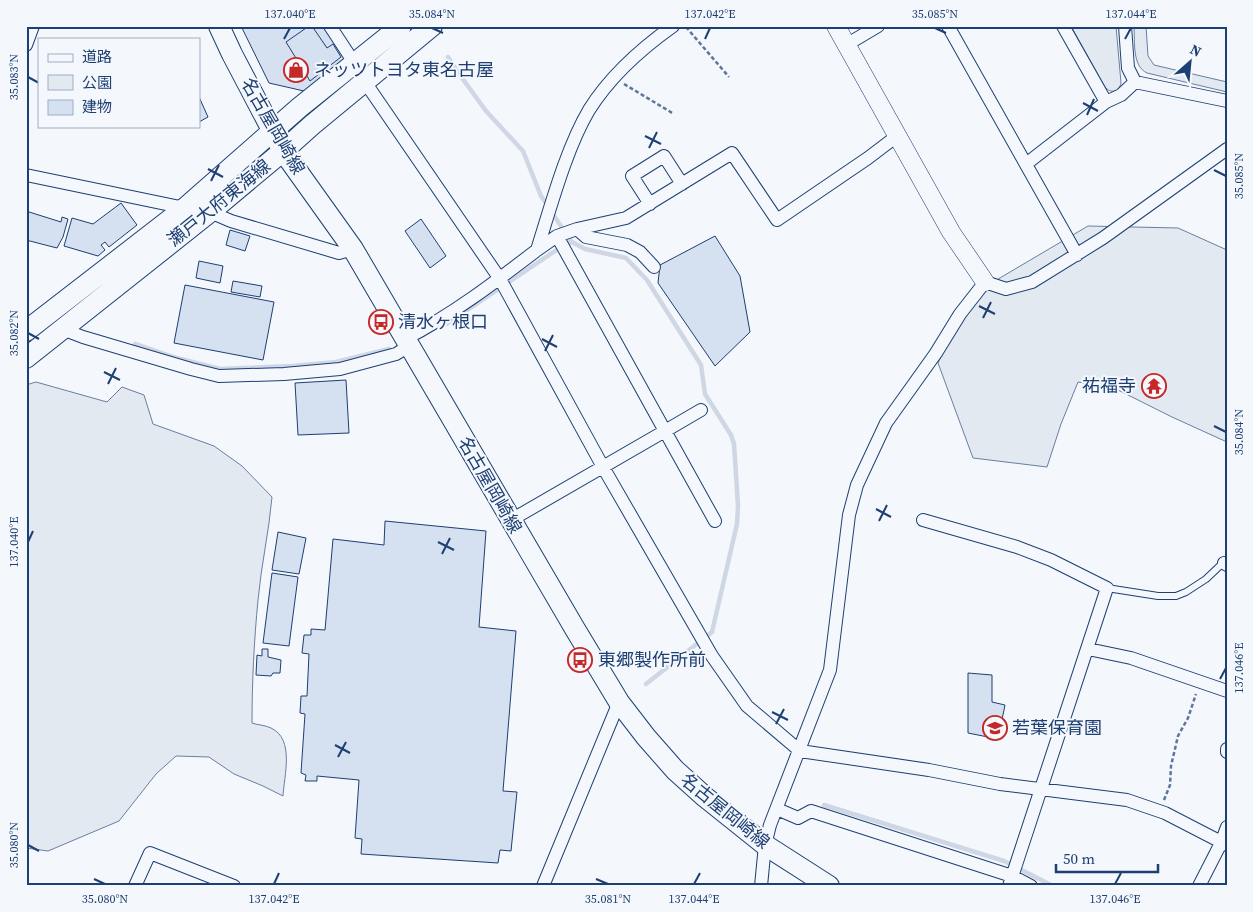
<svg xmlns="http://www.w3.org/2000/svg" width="1253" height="912" font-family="'Source Serif 4','Noto Sans JP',serif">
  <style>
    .green { fill: #e3e9f0; stroke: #687fa3 }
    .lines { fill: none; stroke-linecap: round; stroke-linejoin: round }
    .stream { stroke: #cfd7e4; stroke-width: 4.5 }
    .building { fill: #d5e0f0; stroke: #1d3f73 }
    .lane-casing { stroke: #1d3f73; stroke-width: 8 }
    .street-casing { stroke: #1d3f73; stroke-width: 14 }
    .secondary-casing { stroke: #1d3f73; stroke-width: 19 }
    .primary-casing { stroke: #1d3f73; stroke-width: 22 }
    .path { stroke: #5e769c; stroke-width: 2.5; stroke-dasharray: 4 2.5; stroke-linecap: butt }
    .lane { stroke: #f4f7fb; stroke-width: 6 }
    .street { stroke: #f4f7fb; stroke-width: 12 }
    .secondary { stroke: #f4f7fb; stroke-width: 18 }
    .primary { stroke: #f4f7fb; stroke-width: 20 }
    .ticks { fill: none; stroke: #1d3f73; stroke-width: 2 }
    .labels { text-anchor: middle; stroke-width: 4; stroke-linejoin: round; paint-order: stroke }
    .poi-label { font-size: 18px; fill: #1d3f73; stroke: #f4f7fb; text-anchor: start }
    .street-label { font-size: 18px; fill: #1d3f73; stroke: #f4f7fb }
    .neatline { fill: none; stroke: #1d3f73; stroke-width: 2 }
    .ticks-label { font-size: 12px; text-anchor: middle; fill: #1d3f73 }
  </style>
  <rect width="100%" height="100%" fill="#f4f7fb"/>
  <path class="green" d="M1071,26H1116L1121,83C1119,92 1111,94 1105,87Z
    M1134,26H1146L1148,56L1154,65L1227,82V92L1147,73C1132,66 1135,42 1134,26Z
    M1088,226L1178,228L1227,250V442L1172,417L1114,388L1078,382L1061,424L1047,467L973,458L938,363L953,331L988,285Z
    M36,382L107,402L122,387L144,395L153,424L214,446L242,466L272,497C269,532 261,566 258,600C254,641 252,682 252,723C257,725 265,725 271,728C295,739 284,776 283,796L263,786L234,774L209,757L176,756L156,774L119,821L48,851L26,848V385Z"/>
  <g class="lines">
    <path class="stream" d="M448,57L457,71L486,111L523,151L541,196L548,206
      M552,213L572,242
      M445,325L558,249L572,242L585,249L626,258L647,280L701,365L705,394L731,435L734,444L738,506L737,524L712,632L646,684
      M135,344L173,357L220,369L292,366L336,362L389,349
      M824,805L1004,861L1053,886"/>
  </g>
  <path class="building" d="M241,26H324L345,58L304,91L269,83Z
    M309,26H312L327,48L333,44L341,57L310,81L286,42Z
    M199,97L208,117L199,122Z
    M121,203L137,225L109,247L105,242L101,245L105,250L98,256L64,246L72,218L93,224Z
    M26,211L61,222L62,217L68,219L63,237L57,248L26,240Z
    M421,219L446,256L430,268L405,231Z
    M230,230L250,236L245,251L226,245Z
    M715,236L740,276L750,332L715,366L658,283L660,265Z
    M199,261L223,266L220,283L196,278Z
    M233,281L262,286L260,297L231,292Z
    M185,285L274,302L263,360L174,343Z
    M346,380L349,433L298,435L295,383Z
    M385,521L486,531L479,627L516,631L503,791L517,792L511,851L500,850L498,863L361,854L362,839L355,838L359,780L317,776V781H305L306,775L301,773L305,714L300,713L301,696H307L309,654L302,653L304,635H311V629L325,630L333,539L384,545Z
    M278,532L306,538L299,574L272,570Z
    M272,573L298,577L289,646L263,643Z
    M262,649H268V657L281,660L280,673H273L271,676L256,675L257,655L262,656Z
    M968,673L992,675V702L1005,705L998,739L968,733Z"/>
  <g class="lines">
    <defs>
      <path id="lane" d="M1107,588L1158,596H1176L1186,592L1206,579L1225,561"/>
      <path id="street" d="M330,26L355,64
        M673,26C642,48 609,78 589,110C566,149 551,206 537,250L557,236L577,229L626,218L732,153L777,220L868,158L897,136
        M948,26L1077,255
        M1063,26L1106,102
        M1125,26L1128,68L1135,82
        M26,45L33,26
        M846,45L878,26
        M365,82L500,279L603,467L712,656L747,706L800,751L929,770L1000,784L1127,800L1165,813L1227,845
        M1135,82L1227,101
        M1026,164L1106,102L1121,95L1135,82
        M26,175L185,208
        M650,204L632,176L664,156L682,184
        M210,212L231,221L339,253L353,249
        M577,229L586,237L627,245L640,252L654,267
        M62,329L83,337L191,369L219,376L284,374L340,369L396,354L409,346
        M405,339C452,315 495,282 537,250
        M701,410L665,431L715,521
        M511,520L665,431L557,236
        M923,520L1017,547L1051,560L1107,588L1009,886
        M1224,563L1227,565
        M1088,649L1131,658L1227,691
        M1227,749V752
        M777,809L798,818L811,811L1012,876L1031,886
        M135,886L150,853L234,886
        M543,886L619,702
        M761,886L765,845L770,825L830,670L849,515L857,485L886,423L936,353L960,314L985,282L1006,289L1032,282L1103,238L1227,149
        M1199,886L1221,843L1227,827"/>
      <path id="secondary" d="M836,26L951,232L985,282"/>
      <path id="primary" d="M219,26L232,54L283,151L353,249L575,629L619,702L646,737L675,770L705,797L765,845L829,886
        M26,331L185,208L300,107L401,26
        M26,358L210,212L283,151L312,125L432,26"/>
    </defs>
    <use href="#lane" class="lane-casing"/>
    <use href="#street" class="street-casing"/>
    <use href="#secondary" class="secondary-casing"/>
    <use href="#primary" class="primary-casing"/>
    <path class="path" d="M686,27L729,77
      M624,84L674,114
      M1164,800L1170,785L1171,766L1178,736L1188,718L1196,694"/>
    <use href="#lane" class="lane"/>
    <use href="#street" class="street"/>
    <use href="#secondary" class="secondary"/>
    <use href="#primary" class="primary"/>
  </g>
  <path class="ticks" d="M432,28L443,33M935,28L946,33M284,39L290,28M705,39L710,28M1125,39L1131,28M28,77L39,83M1083,103L1098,111M1087,115L1094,99M645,136L661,144M649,148L657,132M208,169L223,177M1214,170L1226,176M211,181L219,165M979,306L995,314M983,318L991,302M28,333L39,339M542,339L557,347M545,351L553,335M104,372L120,380M108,384L116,368M1214,426L1226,432M876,509L891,517M879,521L887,505M28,542L33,531M438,542L454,550M442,554L450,538M1220,679L1226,668M772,712L788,720M776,724L784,709M335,745L350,753M338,757L346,742M28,845L39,851M94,879L105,884M596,879L608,884M274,884L279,873M694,884L700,873M1115,884L1121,873"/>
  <defs>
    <symbol id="shop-ring" viewBox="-11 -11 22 22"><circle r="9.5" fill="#f4f7fb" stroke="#c62828" stroke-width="1.5"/><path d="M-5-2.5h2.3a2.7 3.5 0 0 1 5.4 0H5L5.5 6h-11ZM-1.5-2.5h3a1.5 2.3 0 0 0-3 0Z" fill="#c62828"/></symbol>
    <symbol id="bus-ring" viewBox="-11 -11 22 22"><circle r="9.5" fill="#f4f7fb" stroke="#c62828" stroke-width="1.5"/><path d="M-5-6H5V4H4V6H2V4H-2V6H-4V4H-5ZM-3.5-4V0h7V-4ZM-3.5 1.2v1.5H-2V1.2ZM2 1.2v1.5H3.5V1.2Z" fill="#c62828"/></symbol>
    <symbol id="temple-ring" viewBox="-11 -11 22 22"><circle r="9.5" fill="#f4f7fb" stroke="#c62828" stroke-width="1.5"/><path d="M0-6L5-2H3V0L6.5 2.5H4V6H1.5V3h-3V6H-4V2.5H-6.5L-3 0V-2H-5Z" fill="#c62828"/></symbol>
    <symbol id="school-ring" viewBox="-11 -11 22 22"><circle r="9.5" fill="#f4f7fb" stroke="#c62828" stroke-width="1.5"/><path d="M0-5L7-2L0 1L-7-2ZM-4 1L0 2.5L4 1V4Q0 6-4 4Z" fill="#c62828"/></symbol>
  </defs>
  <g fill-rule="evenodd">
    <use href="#shop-ring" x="282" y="56" width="28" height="28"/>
    <use href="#bus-ring" x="367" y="308" width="28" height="28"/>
    <use href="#temple-ring" x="1140" y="372" width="28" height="28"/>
    <use href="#bus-ring" x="566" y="646" width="28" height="28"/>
    <use href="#school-ring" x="981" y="714" width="28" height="28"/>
  </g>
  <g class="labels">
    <g class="poi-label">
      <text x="314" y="76">ネッツトヨタ東名古屋</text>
      <text x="398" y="328">清水ヶ根口</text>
      <text x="1136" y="392" text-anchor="end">祐福寺</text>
      <text x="598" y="666">東郷製作所前</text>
      <text x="1012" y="734">若葉保育園</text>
    </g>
    <g class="street-label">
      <text transform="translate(273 126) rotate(60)" y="6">名古屋岡崎線</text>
      <text transform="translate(219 203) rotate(-39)" y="6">瀬戸大府東海線</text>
      <text transform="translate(490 485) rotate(60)" y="6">名古屋岡崎線</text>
      <text transform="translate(725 811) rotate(39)" y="6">名古屋岡崎線</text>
    </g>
  </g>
  <rect width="1253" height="912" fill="none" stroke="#f4f7fb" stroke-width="55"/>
  <rect x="38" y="38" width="162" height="90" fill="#f4f7fb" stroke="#9eadc5"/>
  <rect x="48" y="54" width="25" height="8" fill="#f4f7fb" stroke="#9eadc5"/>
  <text x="82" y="62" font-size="15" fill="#1d3f73">道路</text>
  <rect x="48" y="75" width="25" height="15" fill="#e3e9f0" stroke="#9eadc5"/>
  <text x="82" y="88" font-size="15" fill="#1d3f73">公園</text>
  <rect x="48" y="100" width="25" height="15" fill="#d5e0f0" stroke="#9eadc5"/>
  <text x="82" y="112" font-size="15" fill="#1d3f73">建物</text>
  <g transform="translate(1190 62) rotate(27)" stroke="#f4f7fb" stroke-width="4" paint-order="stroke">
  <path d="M0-4L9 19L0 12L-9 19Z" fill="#1d3f73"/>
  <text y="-8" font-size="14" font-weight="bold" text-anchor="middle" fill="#1d3f73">N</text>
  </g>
  <path d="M1056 864v8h102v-8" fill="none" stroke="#1d3f73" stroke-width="2.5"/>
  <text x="1063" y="864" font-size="15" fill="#1d3f73" stroke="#f4f7fb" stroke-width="4" paint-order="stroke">50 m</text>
  <rect x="28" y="28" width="1198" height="856" class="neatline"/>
  <g class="ticks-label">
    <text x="290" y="18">137.040°E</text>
    <text x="432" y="18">35.084°N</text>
    <text x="710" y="18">137.042°E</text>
    <text x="935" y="18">35.085°N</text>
    <text x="1131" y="18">137.044°E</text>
    <text transform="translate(14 77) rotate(-90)" y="4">35.083°N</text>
    <text transform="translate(1239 176) rotate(-90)" y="4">35.085°N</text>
    <text transform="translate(14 333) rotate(-90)" y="4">35.082°N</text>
    <text transform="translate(1239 432) rotate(-90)" y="4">35.084°N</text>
    <text transform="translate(14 542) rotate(-90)" y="4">137.040°E</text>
    <text transform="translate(1239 668) rotate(-90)" y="4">137.046°E</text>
    <text transform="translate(14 845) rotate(-90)" y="4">35.080°N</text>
    <text x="105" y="903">35.080°N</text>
    <text x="274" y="903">137.042°E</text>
    <text x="608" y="903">35.081°N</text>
    <text x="694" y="903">137.044°E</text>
    <text x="1115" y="903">137.046°E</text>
  </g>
</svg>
